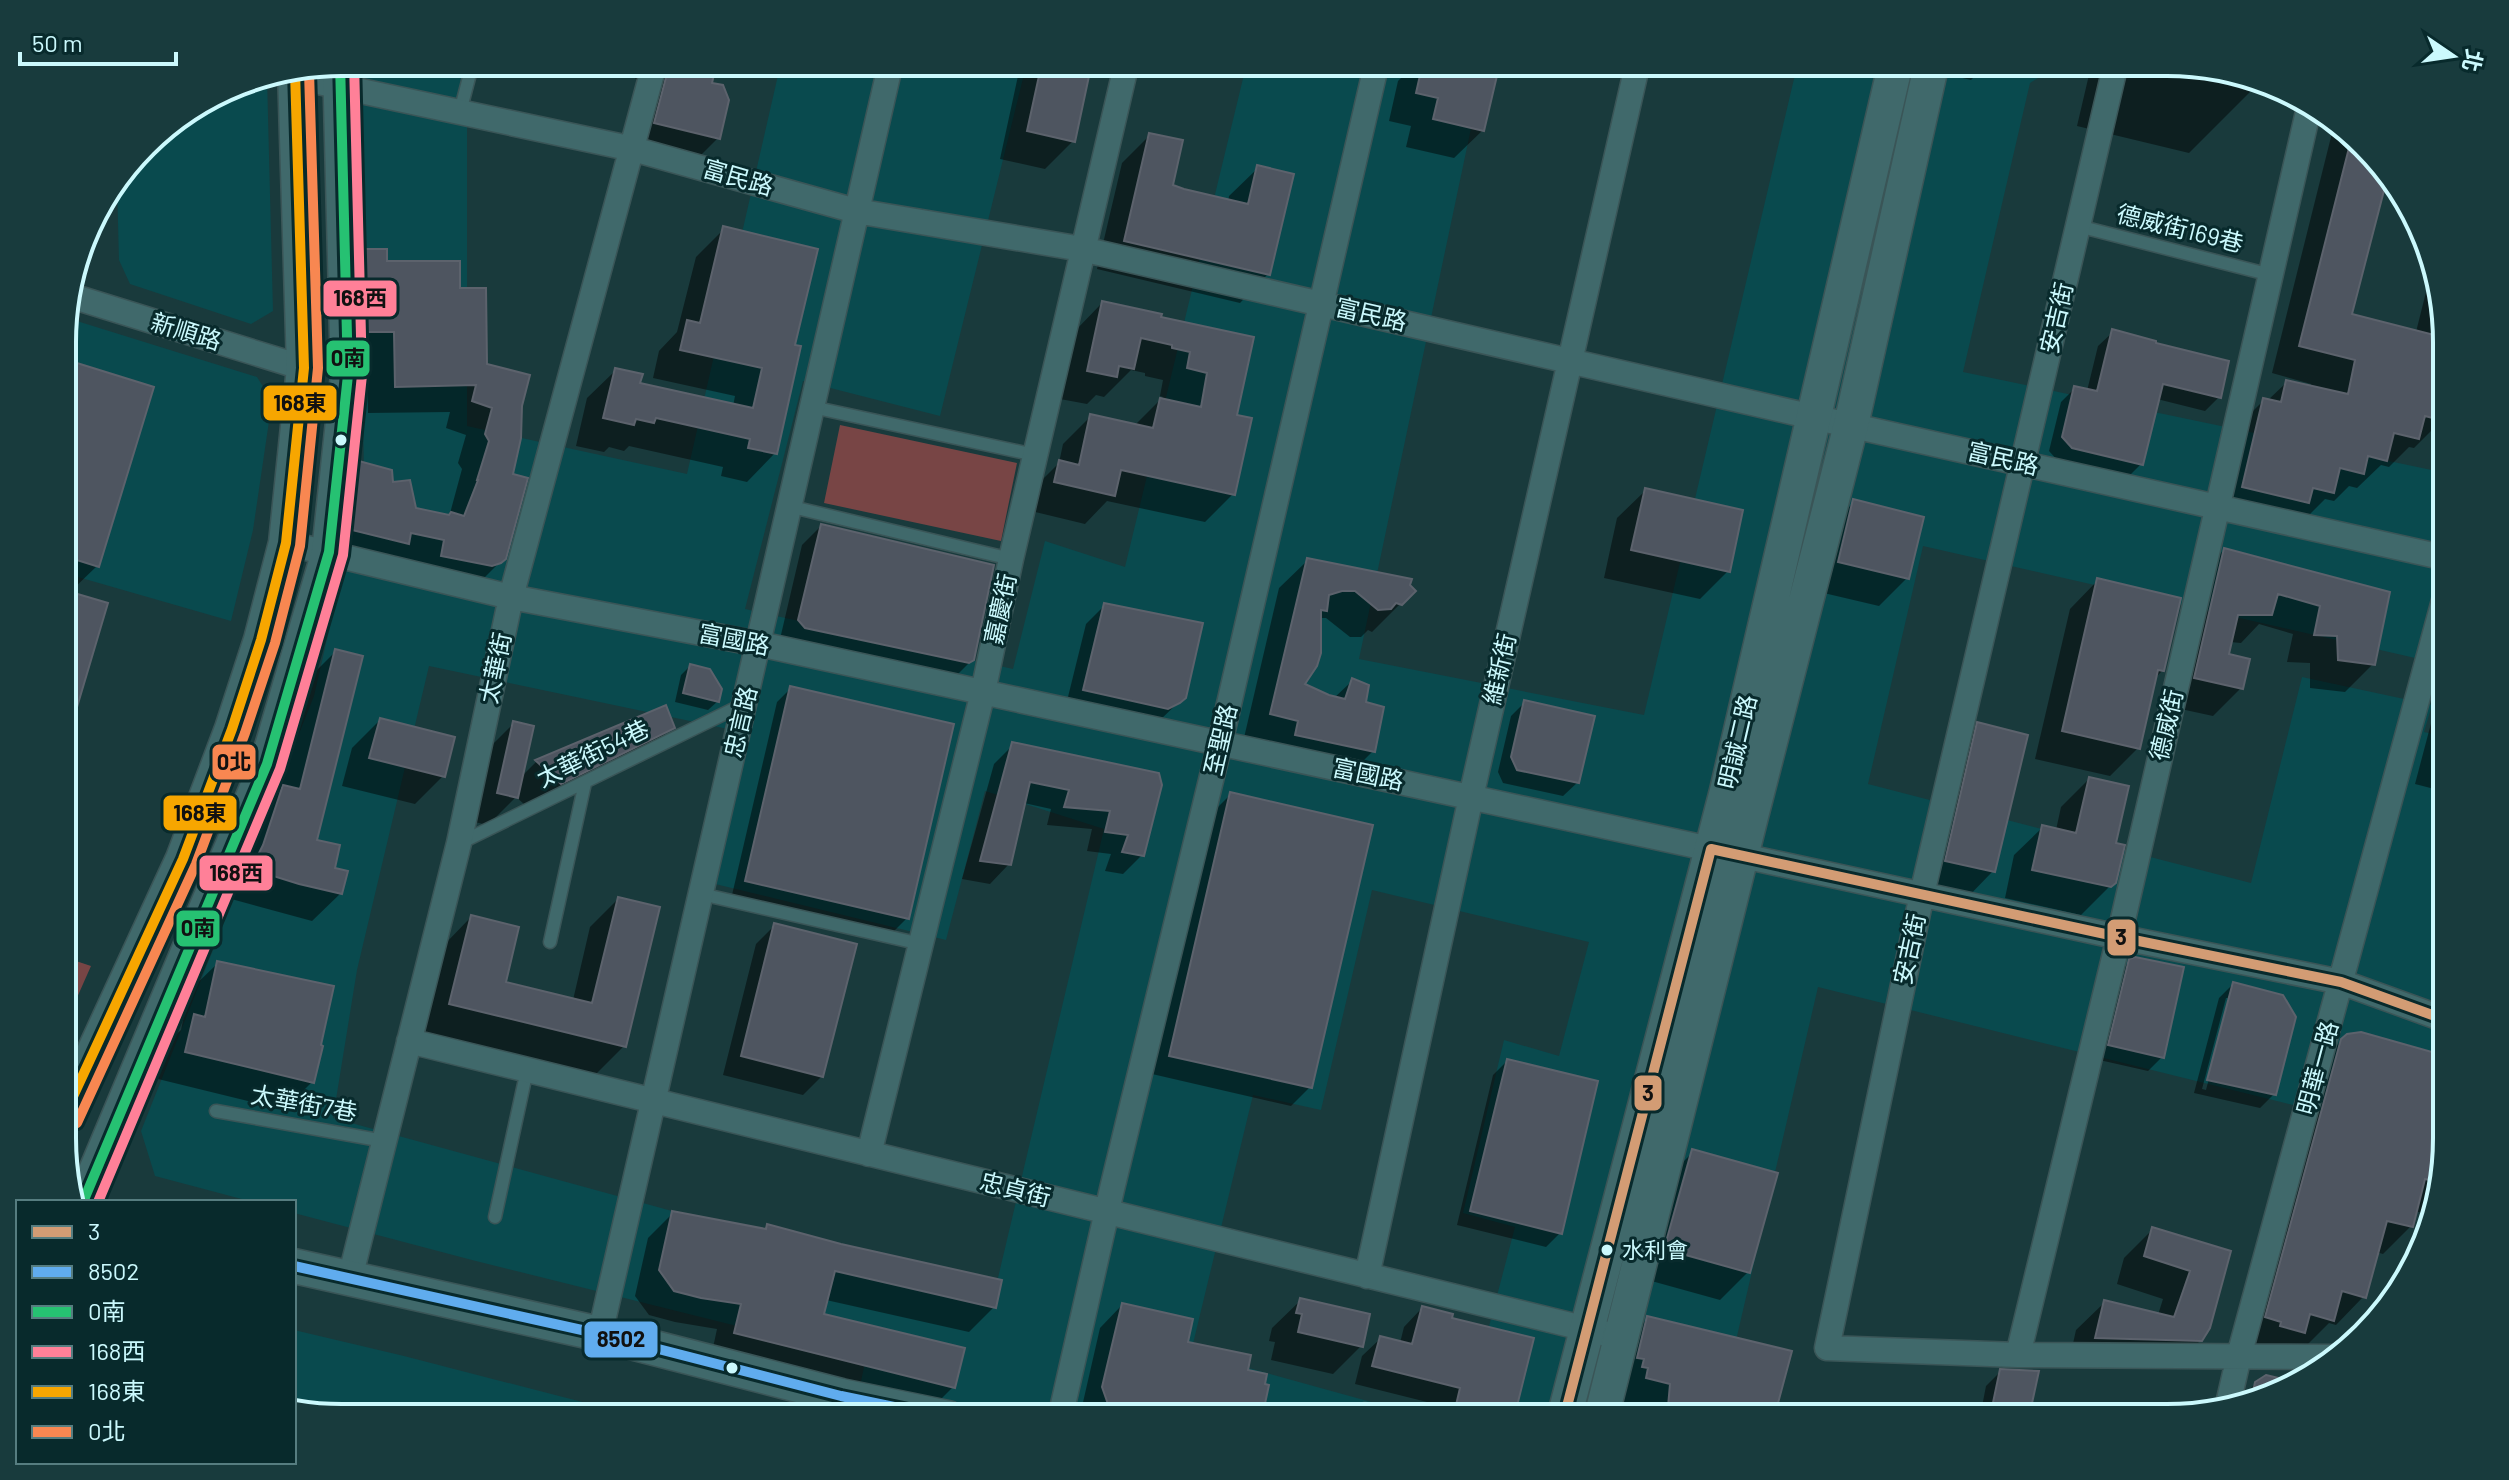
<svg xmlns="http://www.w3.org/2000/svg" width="2509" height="1480" font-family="Barlow,'Noto Sans TC',sans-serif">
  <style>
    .built { fill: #094a4e; fill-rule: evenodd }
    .green { fill: #784545 }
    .shadow { fill: #0007; fill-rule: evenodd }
    .building { fill: #4e5560; stroke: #5c626c; stroke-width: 2 }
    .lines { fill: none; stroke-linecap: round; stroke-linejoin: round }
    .lane-casing { stroke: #3a5557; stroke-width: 15 }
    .street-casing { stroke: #3a5557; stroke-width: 27 }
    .secondary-casing { stroke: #3a5557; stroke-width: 37 }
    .lane { stroke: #40696b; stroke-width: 12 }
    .street { stroke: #40696b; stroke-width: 24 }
    .secondary { stroke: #40696b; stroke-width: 34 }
    .bus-1-casing { stroke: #082a2c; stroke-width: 16 }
    .bus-2-casing { stroke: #082a2c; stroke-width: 16 }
    .bus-3-casing { stroke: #082a2c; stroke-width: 16 }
    .bus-4-casing { stroke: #082a2c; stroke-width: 16 }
    .bus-5-casing { stroke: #082a2c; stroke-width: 16 }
    .bus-6-casing { stroke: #082a2c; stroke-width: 16 }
    .bus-1 { stroke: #d39c74; stroke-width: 10 }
    .bus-2 { stroke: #60acee; stroke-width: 10 }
    .bus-3 { stroke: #26c172; stroke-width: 10 }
    .bus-4 { stroke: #ff8098; stroke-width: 10 }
    .bus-5 { stroke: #f7a600; stroke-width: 10 }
    .bus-6 { stroke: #f88751; stroke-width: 10 }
    .bus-dot { fill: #cbf9fd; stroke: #082a2c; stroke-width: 3 }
    .labels { text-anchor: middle; stroke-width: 6; stroke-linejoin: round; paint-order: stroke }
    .bus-label { font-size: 22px; fill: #cbf9fd; stroke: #082a2c; text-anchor: start }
    .street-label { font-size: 24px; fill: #cbf9fd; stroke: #082a2c }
    .rim { fill: none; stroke: #cbf9fd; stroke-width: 4 }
    .line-badge { stroke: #082a2c; stroke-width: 3 }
    .pale-badge-label { font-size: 22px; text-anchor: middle; font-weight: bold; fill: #111 }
  </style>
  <rect width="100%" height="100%" fill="#193a3c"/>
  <path class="built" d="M358,62H467V426L687,474L781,62H1027L940,416L803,381L745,609L1013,669L1045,541L1125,567L1247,62H1485L1359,659L1644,715L1798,62H2064L2030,83L1963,372L2446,473V665L1923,546L1868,784L2251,883L2302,677L2432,705L2424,732L2446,737V1143L1818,987L1718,1418H1465L1515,1227L1463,1213L1504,1040L1559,1056L1589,942L1372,890L1321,1110L1253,1095L1191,1352L1429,1418H853L866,1358L472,1260L294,1213V1202H253L155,1176L141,1131L314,696L364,478ZM429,666L747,733L711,883L946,940L985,791L1104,829L993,1299L333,1118L357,970Z
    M267,77L273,311L251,324L130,284L119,260L117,184L157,132L235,83Z
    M64,317L257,377L272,401L253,530L231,621L64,573Z
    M294,1330L404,1356L644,1418H341L294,1405Z"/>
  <path class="green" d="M840,425L1017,463L1001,541L824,503Z
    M64,957L91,966L64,1027Z"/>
  <path class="shadow" d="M638,62H718H715L710,84L718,138L690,166L627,151L642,86L635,78Z
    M1021,62H1090L1073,141L1045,169L1000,159Z
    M1417,62H1466L1483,130L1454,158L1406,147L1411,126L1389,121L1398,81Z
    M1939,62H1989L1971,80L1937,72Z
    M2092,62H2168L2256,86L2189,153L2077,126Z
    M2334,125L2386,173L2350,315L2416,332L2430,276L2446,323V403L2442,420L2414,448L2409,447L2389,467L2381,465L2357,488L2349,486L2334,501L2325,499L2304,520L2215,515L2235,429L2264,400L2267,401L2287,382L2310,387L2311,384L2272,373Z
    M1150,135L1171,186L1228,202L1229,196L1258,168L1268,274L1240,303L1097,269L1122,163Z
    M724,229L793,346L775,453L747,482L721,476L723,467L629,446L624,451L609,447L604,452L576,446L587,398L616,370L638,385L733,406L735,396L653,378L659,351L677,332L696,257Z
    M366,251L385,263L458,290L485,365L520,406L510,476L504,558L476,586L325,557L332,491L359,464L391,484L415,510L449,517L462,469L458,463L466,435L446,428L450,412L368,413L367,358H340L338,279Z
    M1102,303L1159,319L1252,339L1235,417L1233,494L1205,522L1107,501L1085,524L1027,510L1031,491L1059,463L1063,444L1091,416L1134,426L1163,397L1160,396L1163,380L1145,376V373L1131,370L1104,397L1096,395L1087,404L1060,399L1074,332Z
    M2113,332L2219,397L2205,411L2157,399L2141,464L2127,478L2058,461L2049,451L2061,402L2075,388L2087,391L2098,346Z
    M64,361L97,566L69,593L105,604L64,742Z
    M1646,490L1728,571L1700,599L1604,578L1617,518Z
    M1854,502L1907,578L1879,606L1811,590L1826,530Z
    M821,526L973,659L953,679L780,639L802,545Z
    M2224,550L2388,593L2373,664L2345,692L2310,688V663L2287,662L2293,634L2259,624L2241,643L2230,642L2227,656L2241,688L2213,716L2167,706L2196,578Z
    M1308,560L1407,585L1413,591L1372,632L1368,630L1361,637H1350L1326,618H1319L1302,685L1334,698L1352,681L1364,704L1373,751L1345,779L1243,742L1279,588Z
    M2098,580L2163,670L2154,679L2138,748L2110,776L2035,759L2070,609Z
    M1105,605L1184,697L1158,722L1065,709L1086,624Z
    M2446,641V792L2415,784L2438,697L2429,695L2440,650Z
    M335,652L314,841L333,869L341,893L312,921L224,897L255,816L279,792L307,680Z
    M690,666L718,701L708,710L675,702L681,675Z
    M791,688L907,918L893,932L732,895L777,702Z
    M1525,702L1578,782L1563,796L1503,783L1498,772L1511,716Z
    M665,708L672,727L644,756L532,811L516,797L488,825L470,821L485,752L513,724L521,777L536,762Z
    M380,720L443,776L415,804L342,786L352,748Z
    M1978,725L1993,871L1965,900L1918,888L1950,753Z
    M1013,745L1158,775L1142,855L1123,874L1105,871L1111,854L1087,851L1092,829L1047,825L1051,809L1024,803L1009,864L990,884L962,879L994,764Z
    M2089,779L2113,844L2114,882L2081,915L2005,898L2014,855L2043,827L2056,830L2061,807Z
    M1231,794L1310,1087L1291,1106L1152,1074L1212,813Z
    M618,899L624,1046L596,1074L422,1032L443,946L471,917L504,983L573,1000L590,927Z
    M775,925L822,1076L803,1095L723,1075L756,944Z
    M2130,961L2162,1057L2148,1071L2095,1059L2116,975Z
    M218,963L312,1082L284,1110L158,1079L166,1044L181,1030L189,991Z
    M2233,984L2274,1094L2260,1108L2194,1093L2219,998ZM2226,998H2230L2206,1090L2202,1089Z
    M2361,1034L2446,1059V1156L2429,1215L2415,1211L2411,1226L2383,1254L2376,1252L2364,1296L2336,1325L2329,1323L2304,1348L2291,1344L2275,1360L2238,1345L2313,1069L2342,1040Z
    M1507,1061L1560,1233L1546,1247L1457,1225L1493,1075Z
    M1693,1152L1748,1272L1720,1300L1637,1277L1665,1180Z
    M673,1213L763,1231L768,1227L994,1307L969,1332L826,1300L822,1315L953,1387L928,1412L711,1357L717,1329L675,1322L649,1315L635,1296L648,1238Z
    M2152,1230L2229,1252L2201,1340L2172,1369L2068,1366L2076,1330L2105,1302L2158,1315L2163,1299L2117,1284L2124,1258Z
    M2415,1260L2409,1279L2385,1303L2389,1287Z
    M1301,1300L1361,1346L1333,1374L1271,1360L1275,1342L1269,1341L1272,1328Z
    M1122,1305L1185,1343L1246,1372L1261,1412L1255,1418H1083L1081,1411L1100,1328Z
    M1422,1308L1450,1320L1512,1418H1440L1443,1406L1355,1384L1362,1356L1381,1338L1400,1343L1404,1327Z
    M1648,1318L1772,1418H1642L1643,1412L1619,1406L1620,1346Z
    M2001,1371L2036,1373L2027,1417H1980L1986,1386Z
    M2256,1383L2295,1384L2238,1401Z
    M1311,1409L1346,1418H1303Z"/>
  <path class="building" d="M670,62H717L712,83L723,85L729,100L720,139L654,123Z
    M1042,62H1092L1075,142L1027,131Z
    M1423,62H1475L1499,67L1484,131L1433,119L1438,98L1416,93Z
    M1149,133L1183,140L1173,185L1184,189L1248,204L1257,165L1294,174L1270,275L1124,241Z
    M2351,140L2388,175L2352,314L2446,338V410L2444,421L2425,416L2419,439L2394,433L2387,461L2368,456L2364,474L2340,468L2334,493L2313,488L2309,503L2242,487L2263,398L2281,402L2286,380L2348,394L2355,360L2299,346Z
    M723,226L818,249L795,345L801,346L777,454L748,448L750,439L656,418L654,423L636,419L634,425L603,418L615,368L643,374L640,383L753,408L762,368L680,350L687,320L700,323Z
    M365,249H387V261H460V288H486L487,364L530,375L522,406L521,438L513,474L528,478L506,559L501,563L492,566L441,556L444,540L411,533L409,544L352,530L359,461L392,470L393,482L410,480L416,508L449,515L451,512L464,516L478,480H477L489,441L485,434L492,408L472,401L476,385L395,387L394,332H367Z
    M1102,301L1162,314L1161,317L1254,337L1237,415L1252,418L1235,495L1121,470L1115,496L1054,482L1059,460L1079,465L1090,414L1153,428L1160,398L1201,407L1207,373L1187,368L1190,352L1172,348V345L1141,338L1134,369L1119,366L1117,377L1087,371Z
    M2112,329L2156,341V343L2229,361L2221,398L2163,384L2143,465L2072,448L2062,437L2074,386L2097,391Z
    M64,359L154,387L99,567L64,556Z
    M1645,488L1743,510L1730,572L1631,550Z
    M1853,499L1924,517L1909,579L1838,562Z
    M821,524L994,565L974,660L969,663L805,628L798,620Z
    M2224,548L2390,592L2375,665L2338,660L2337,636L2314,635L2320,606L2278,594L2272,615H2238L2229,654L2250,659L2243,689L2194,678Z
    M1307,558L1412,579L1410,585L1416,591L1402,605L1396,603L1391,609L1378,610L1355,591H1342L1329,595L1327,611L1321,610V653L1317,666L1305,684L1329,695L1345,699L1352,678L1369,685L1366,702L1384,707L1375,752L1295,735L1298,721L1270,714Z
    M2097,578L2181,598L2164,671L2158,670L2140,749L2062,731Z
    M64,590L108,603L69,734H64Z
    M1104,603L1203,623L1186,698L1180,703L1168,709L1083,690Z
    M335,649L363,656L317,840L340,845L335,868L348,871L342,894L299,884L251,869L263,845L283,785L300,789Z
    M690,664L710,669L722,689L719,702L683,693Z
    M790,686L954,724L909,919L745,881Z
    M1524,700L1595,716L1579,783L1517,770L1511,757Z
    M666,705L675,728L561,784L535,760Z
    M380,718L455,737L445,777L369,758Z
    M513,721L534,726L518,798L497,793Z
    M1977,722L2028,735L1995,872L1945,861Z
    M1012,742L1159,773L1162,785L1144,856L1122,852L1128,835L1105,832L1110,811L1064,807L1069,790L1030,782L1011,865L980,861Z
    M2089,777L2129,786L2116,843L2125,845L2116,883L2111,887L2032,870L2042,825L2076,833Z
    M1230,792L1373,825L1312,1088L1169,1056Z
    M618,897L660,907L626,1047L449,1004L471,915L519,927L506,982L592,1003Z
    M774,923L857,944L823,1077L741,1056Z
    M2135,957L2184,967L2164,1058L2108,1045L2129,959Z
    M217,961L334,986L321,1045L323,1046L314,1083L185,1052L194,1014L205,1017Z
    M2233,982L2283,995L2296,1017L2276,1095L2207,1080Z
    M2361,1032L2446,1056V1156L2438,1182L2425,1179L2413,1227L2387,1221L2366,1298L2342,1291L2334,1321L2310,1314L2305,1333L2280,1326L2281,1322L2265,1317L2341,1039L2347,1034Z
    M1507,1059L1598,1081L1562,1234L1470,1211Z
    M1692,1149L1778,1173L1750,1273L1664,1249Z
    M672,1211L766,1229L767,1224L841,1244L1002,1280L996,1308L835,1271L824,1314L965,1348L955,1388L734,1333L741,1304L701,1298L674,1291L659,1270Z
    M2152,1227L2231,1251L2210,1328L2202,1341L2095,1338L2104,1300L2174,1317L2190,1271L2144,1256Z
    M1300,1298L1370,1314L1363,1347L1298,1332L1302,1314L1296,1313Z
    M1122,1303L1193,1319L1188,1342L1251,1355L1248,1370L1267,1374L1265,1384L1269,1385L1263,1413L1256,1412L1255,1418H1125L1117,1416L1109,1407L1102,1387Z
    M1422,1306L1453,1314L1452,1318L1534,1338L1514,1418H1453L1460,1388L1372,1366L1380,1336L1412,1344Z
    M1647,1316L1792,1351L1774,1418H1667L1670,1384L1646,1378L1648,1368L1642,1367L1644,1359L1637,1358Z
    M2000,1369L2039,1371L2029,1417H1990Z
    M2266,1375L2299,1383L2252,1397L2255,1382Z"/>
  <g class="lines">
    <defs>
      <path id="lane" d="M2298,97L2308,112
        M460,112L473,62
        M2078,226L2271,275
        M812,407L1035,455
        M788,506L1011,559
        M460,843L742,705
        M701,894L921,944
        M550,942L585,783
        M216,1111L384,1141
        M495,1217L527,1070
        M1363,1418L1365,1409L1403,1418"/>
      <path id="street" d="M2110,62L2113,76L1922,894L1827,1348L2018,1355L2331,1357
        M295,77L633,149L856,211L1082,249L1813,417L2446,558
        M68,295L304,368
        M286,543L511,597L759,644L2119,937L2341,982L2446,1020
        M409,1041L1603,1333
        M869,1154L983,692L1011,559L1127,62
        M1367,1276L1471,797L1638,62
        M350,1278L459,843L511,597L655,62
        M600,1334L891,62
        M2018,1355L2119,937L2308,112
        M2228,1404L2239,1356L2446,593
        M1060,1418L1112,1189L1220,743L1377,62"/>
      <path id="secondary" d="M64,1117L183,859L232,729L261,640L286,543L304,368L295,71
        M83,1202L267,764L329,552L348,375L340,62
        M294,1266L600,1334L841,1396L948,1418
        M1564,1418L1727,791L1896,62
        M1601,1418L1751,816L1851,425L1932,62"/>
    </defs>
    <use href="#lane" class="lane-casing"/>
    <use href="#street" class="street-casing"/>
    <use href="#secondary" class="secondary-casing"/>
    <use href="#lane" class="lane"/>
    <use href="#street" class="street"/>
    <use href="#secondary" class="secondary"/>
    <defs>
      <path id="bus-1" d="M1564,1418L1711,849L2119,937L2341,982L2446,1020"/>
      <path id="bus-2" d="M294,1266L600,1334L841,1396L947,1418"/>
      <path id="bus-3" d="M83,1202L267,764L329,552L348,375L340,62"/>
      <path id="bus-4" d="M98,1202L280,769L343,555L362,375L354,62"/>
      <path id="bus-5" d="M64,1116L183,859L232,729L261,640L286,543L304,368L295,71"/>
      <path id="bus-6" d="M77,1123L196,864L245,733L275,643L300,546L318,368L309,71"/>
    </defs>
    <use href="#bus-1" class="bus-1-casing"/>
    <use href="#bus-2" class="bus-2-casing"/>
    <use href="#bus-3" class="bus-3-casing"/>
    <use href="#bus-4" class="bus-4-casing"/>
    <use href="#bus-5" class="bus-5-casing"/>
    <use href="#bus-6" class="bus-6-casing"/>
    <use href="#bus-1" class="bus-1"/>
    <use href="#bus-2" class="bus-2"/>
    <use href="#bus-3" class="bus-3"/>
    <use href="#bus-4" class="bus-4"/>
    <use href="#bus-5" class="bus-5"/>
    <use href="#bus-6" class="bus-6"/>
  </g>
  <g class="bus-dot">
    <circle cx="341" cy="440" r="7"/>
    <circle cx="1607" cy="1250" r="7"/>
    <circle cx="732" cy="1368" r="7"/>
  </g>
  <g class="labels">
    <g class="bus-label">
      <text x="1622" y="1258">水利會</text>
    </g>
    <g class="street-label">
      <text transform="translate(738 178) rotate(16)" y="8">富民路</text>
      <text transform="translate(2180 229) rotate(14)" y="8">德威街169巷</text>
      <text transform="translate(1371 315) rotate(13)" y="8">富民路</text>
      <text transform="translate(2057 318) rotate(-77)" y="8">安吉街</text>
      <text transform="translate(186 332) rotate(17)" y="8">新順路</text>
      <text transform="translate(2003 459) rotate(13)" y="8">富民路</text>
      <text transform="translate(1001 609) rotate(-78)" y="8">嘉慶街</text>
      <text transform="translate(734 640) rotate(11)" y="8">富國路</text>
      <text transform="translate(496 668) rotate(-78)" y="8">太華街</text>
      <text transform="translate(1500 669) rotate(-77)" y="8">維新街</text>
      <text transform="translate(741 722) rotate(-77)" y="8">忠言路</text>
      <text transform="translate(2167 725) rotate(-77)" y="8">德威街</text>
      <text transform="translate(1221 740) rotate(-77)" y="8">至聖路</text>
      <text transform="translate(1738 742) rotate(-77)" y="8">明誠二路</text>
      <text transform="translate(593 754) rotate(-26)" y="8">太華街54巷</text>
      <text transform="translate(1368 775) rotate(12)" y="8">富國路</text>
      <text transform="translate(1910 949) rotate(-78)" y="8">安吉街</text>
      <text transform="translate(2318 1068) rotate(-75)" y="8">明華一路</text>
      <text transform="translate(304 1104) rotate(10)" y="8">太華街7巷</text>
      <text transform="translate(1015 1190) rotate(14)" y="8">忠貞街</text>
    </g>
  </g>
  <path d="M0 0H2509V1480H0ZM342 76H2167A266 266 0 0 1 2433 342V1138A266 266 0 0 1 2167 1404H342A266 266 0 0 1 76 1138V342A266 266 0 0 1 342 76Z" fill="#183b3d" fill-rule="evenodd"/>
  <path class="rim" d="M342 76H2167A266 266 0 0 1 2433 342V1138A266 266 0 0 1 2167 1404H342A266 266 0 0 1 76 1138V342A266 266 0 0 1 342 76Z"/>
  <g class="line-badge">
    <rect x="322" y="279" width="76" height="39" rx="8" fill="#ff8098"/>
    <rect x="325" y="339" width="46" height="39" rx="8" fill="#26c172"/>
    <rect x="262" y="384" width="76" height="38" rx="8" fill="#f7a600"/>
    <rect x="211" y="743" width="46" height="38" rx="8" fill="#f88751"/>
    <rect x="162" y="794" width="76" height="38" rx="8" fill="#f7a600"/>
    <rect x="198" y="854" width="76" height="38" rx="8" fill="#ff8098"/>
    <rect x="175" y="909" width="46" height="39" rx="8" fill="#26c172"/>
    <rect x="2106" y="918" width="31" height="39" rx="8" fill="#d39c74"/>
    <rect x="1633" y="1074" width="30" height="38" rx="8" fill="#d39c74"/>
    <rect x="583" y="1320" width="76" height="39" rx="8" fill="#60acee"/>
  </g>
  <g class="pale-badge-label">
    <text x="360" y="306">168西</text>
    <text x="348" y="366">0南</text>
    <text x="300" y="411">168東</text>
    <text x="234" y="770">0北</text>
    <text x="200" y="821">168東</text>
    <text x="236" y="881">168西</text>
    <text x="198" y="936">0南</text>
    <text x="2121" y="945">3</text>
    <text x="1648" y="1101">3</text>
    <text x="621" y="1347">8502</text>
  </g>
  <rect x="16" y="1200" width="280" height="264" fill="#082a2c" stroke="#567d80" stroke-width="2"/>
  <rect x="32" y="1226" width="40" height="12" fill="#d39c74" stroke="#567d80" stroke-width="2"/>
  <text x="88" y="1240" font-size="24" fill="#cbf9fd">3</text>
  <rect x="32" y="1266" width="40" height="12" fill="#60acee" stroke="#567d80" stroke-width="2"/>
  <text x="88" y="1280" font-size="24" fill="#cbf9fd">8502</text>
  <rect x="32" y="1306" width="40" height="12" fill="#26c172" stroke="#567d80" stroke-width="2"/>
  <text x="88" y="1320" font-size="24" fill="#cbf9fd">0南</text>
  <rect x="32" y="1346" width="40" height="12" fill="#ff8098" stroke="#567d80" stroke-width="2"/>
  <text x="88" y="1360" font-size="24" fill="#cbf9fd">168西</text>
  <rect x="32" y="1386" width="40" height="12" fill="#f7a600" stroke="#567d80" stroke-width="2"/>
  <text x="88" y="1400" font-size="24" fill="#cbf9fd">168東</text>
  <rect x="32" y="1426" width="40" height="12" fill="#f88751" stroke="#567d80" stroke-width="2"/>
  <text x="88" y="1440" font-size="24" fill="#cbf9fd">0北</text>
  <g transform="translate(2453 56) rotate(103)" stroke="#082a2c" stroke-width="6" paint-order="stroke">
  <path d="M0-6L14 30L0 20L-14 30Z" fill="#cbf9fd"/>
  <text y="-12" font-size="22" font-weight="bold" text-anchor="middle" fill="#cbf9fd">北</text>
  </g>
  <path d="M20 52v12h156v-12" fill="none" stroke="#cbf9fd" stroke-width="4"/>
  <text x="32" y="52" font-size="24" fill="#cbf9fd" stroke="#082a2c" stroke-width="6" paint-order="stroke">50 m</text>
</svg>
